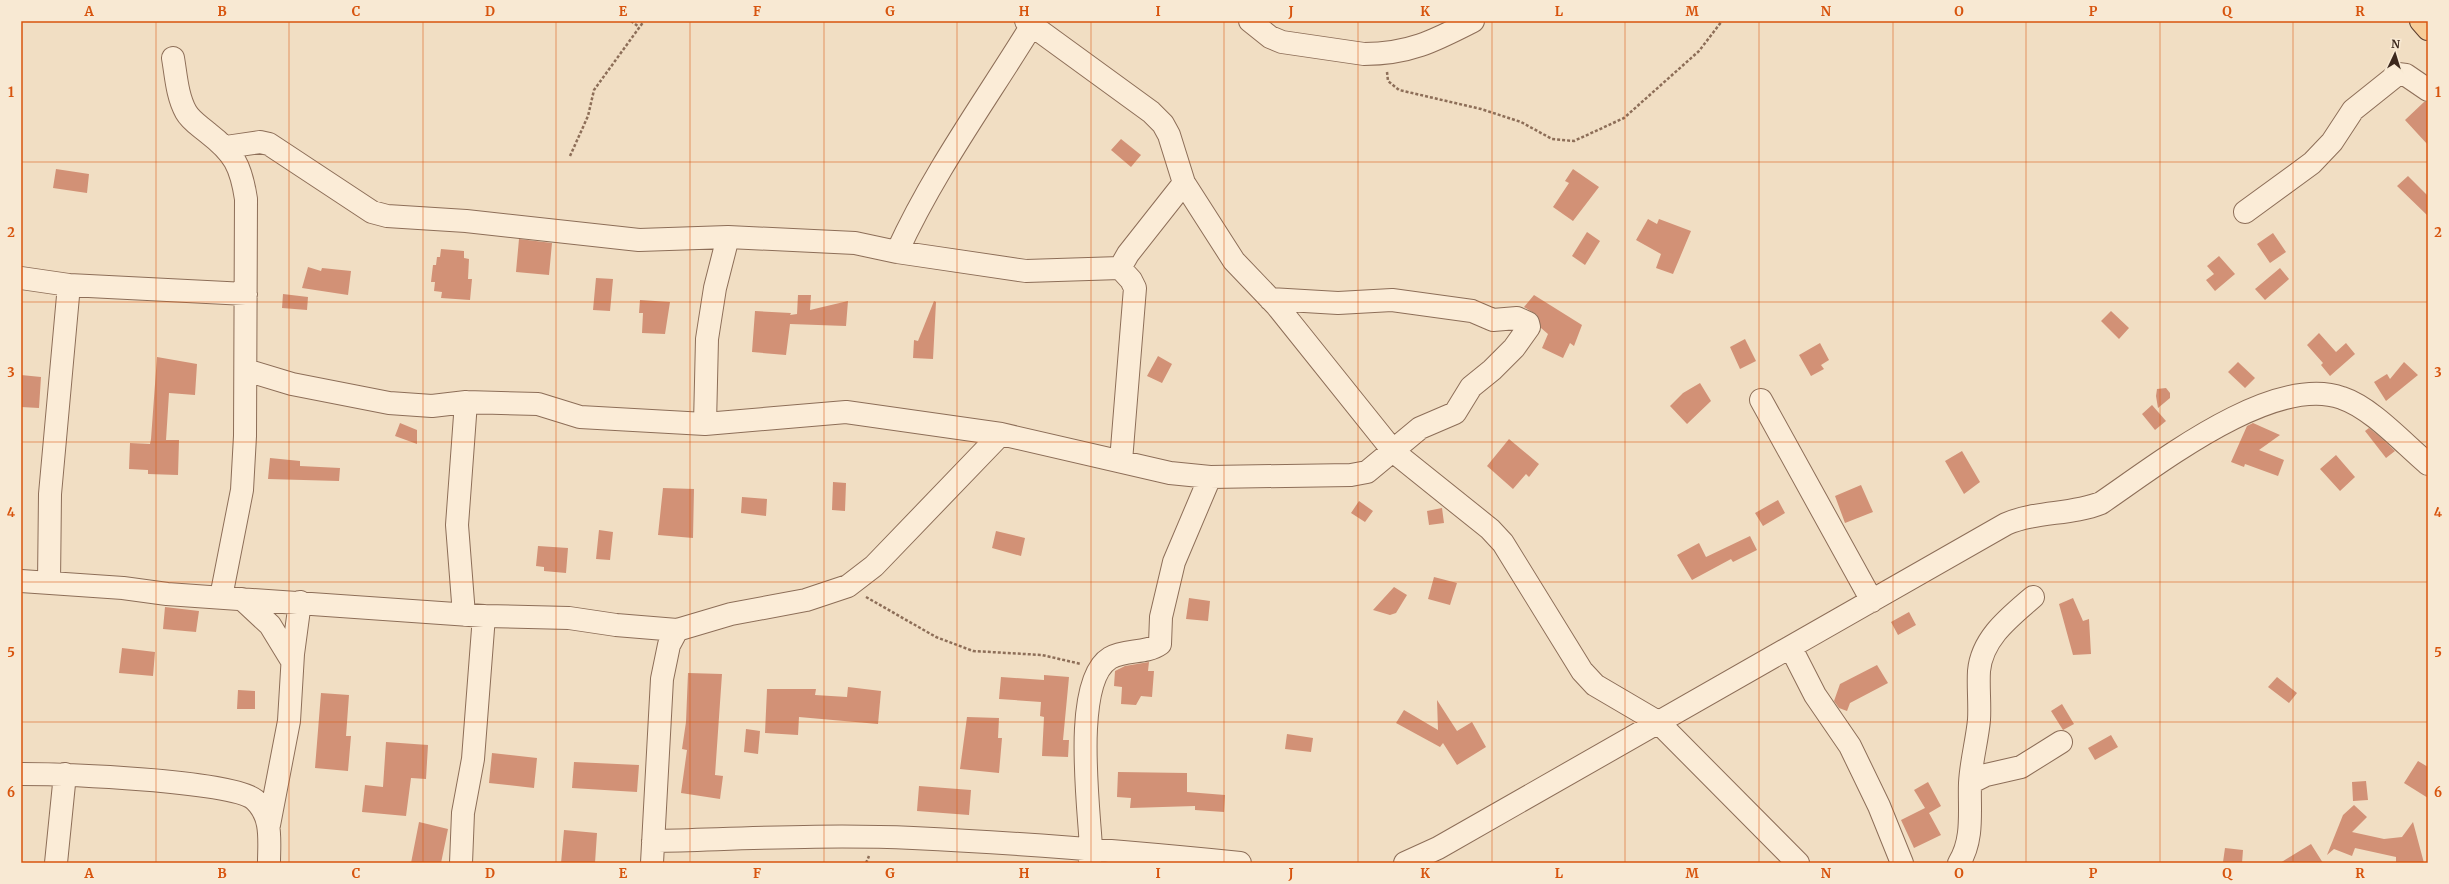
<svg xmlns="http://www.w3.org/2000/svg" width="2449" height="884" font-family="Merriweather,serif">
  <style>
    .building { fill: #d29176 }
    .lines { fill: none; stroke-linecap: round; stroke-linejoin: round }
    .minor-casing { stroke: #8d6e58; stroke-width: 24 }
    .major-casing { stroke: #5b3c2c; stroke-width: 24 }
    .path { stroke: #8d6e58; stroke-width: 2.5; stroke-dasharray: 3 2; stroke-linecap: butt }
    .minor { stroke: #fbecd7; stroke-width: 22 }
    .major { stroke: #f7cd98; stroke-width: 22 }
    .grid { fill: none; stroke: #d7540e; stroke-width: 1; stroke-opacity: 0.55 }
    .neatline { fill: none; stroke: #d7540e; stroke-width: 1.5 }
    .grid-label { font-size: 13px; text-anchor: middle; font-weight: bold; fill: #d7540e }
  </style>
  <rect width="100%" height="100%" fill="#f1dec3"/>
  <path class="building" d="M2424,102H2428V145L2405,120Z
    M1121,139L1141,155L1131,167L1111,150Z
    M56,169L89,174L87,193L53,188Z
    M1573,169L1599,187L1573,221L1553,207L1569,183L1565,181Z
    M2408,176L2428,196V216L2397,186Z
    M1648,219L1657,224L1659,219L1691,231L1673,274L1656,268L1661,254L1636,240Z
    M1587,232L1600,241L1585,265L1572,256Z
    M2273,233L2286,252L2270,263L2257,244Z
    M519,239L552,243L549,275L516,272Z
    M441,249L464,251V258L469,259L468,279H472L470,300L441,298L442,292L434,291L435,282H431L433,265H436L437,257H440Z
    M2219,256L2235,274L2215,291L2206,280L2214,274L2207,266Z
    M308,267L321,271L322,268L351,271L348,295L302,288Z
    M2280,268L2289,279L2265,300L2255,289Z
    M596,278L613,279L610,311L593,310Z
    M283,294L308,297L307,310L282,308Z
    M798,295H811L810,310L848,301L846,326L790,324L786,355L752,352L755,311L791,313L790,315L797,314Z
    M1534,295L1582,325L1574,346L1570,343L1563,358L1542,348L1548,334L1541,328L1537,315L1524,307Z
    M640,300L670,302L665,334L642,333L643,313H639Z
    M934,301L936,302L933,359L913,358L914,340L918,341Z
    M2111,311L2129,328L2119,339L2101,321Z
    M2319,333L2336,352L2346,343L2355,354L2330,376L2321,365L2323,363L2307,345Z
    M1745,339L1756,361L1740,369L1730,347Z
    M1820,343L1829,360L1821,365L1824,369L1811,376L1799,355Z
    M1158,356L1172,364L1162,383L1147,376Z
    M157,357L197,364L195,395L169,393L166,440H179L178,475L148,474V470L129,469L130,443L150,444L151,439Z
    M2238,362L2255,378L2245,388L2228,372Z
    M2404,362L2418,375L2386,401L2374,382L2387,374L2390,379Z
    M21,375L41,377L39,408L21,407Z
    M1700,383L1711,401L1687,424L1670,406L1683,393Z
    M2166,388L2170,393V398L2158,408L2156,396L2157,389Z
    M2152,405L2166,421L2155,430L2142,414Z
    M400,423L417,430V444L395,436Z
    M2253,423L2280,435L2259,450L2284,460L2278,476L2245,464L2244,467L2231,462L2247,426Z
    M2369,428L2379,436L2395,451L2386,458L2365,431Z
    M1509,439L1539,464L1529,477L1526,474L1513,489L1487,466Z
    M1962,451L1980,482L1964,494L1945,461Z
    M2336,455L2355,477L2340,491L2320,469Z
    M270,458L300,461V466L340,468L339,481L268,479Z
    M833,482L846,483L845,511L832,510Z
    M1861,485L1873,512L1845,523L1835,496Z
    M663,488L694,489L693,538L658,535Z
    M742,497L767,499L766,516L741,513Z
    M1778,500L1785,513L1763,526L1755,513Z
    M1359,501L1373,511L1365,522L1351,513Z
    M1442,508L1444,523L1429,525L1427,511Z
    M599,530L613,532L610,560L596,559Z
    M996,531L1025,538L1021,556L992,548Z
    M1750,536L1757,550L1733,562L1731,559L1692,580L1677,555L1699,543L1706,557Z
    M538,546L568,548L566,573L544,571V567L536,566Z
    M1434,577L1457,583L1450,605L1428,599Z
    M1394,587L1407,595L1396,613L1390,615L1373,610Z
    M1189,598L1210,601L1208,621L1186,619Z
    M2073,598L2083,621L2089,619L2091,654L2073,655L2059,604Z
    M165,607L199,611L196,632L163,629Z
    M1909,612L1916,625L1898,635L1891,622Z
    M122,648L155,652L153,676L119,673Z
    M1149,662L1148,671H1154L1152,697L1141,696L1136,705L1121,704L1122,687L1114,686L1115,671L1125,666Z
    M1877,665L1888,683L1850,703L1847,711L1839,708L1834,701L1840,684Z
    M688,673L722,674L715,775L723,776L720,799L681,793L687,750L682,749L686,722Z
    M1044,675L1069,677L1063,740H1069L1068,757L1042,756L1044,717L1040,716L1041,702L999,699L1001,677L1044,680Z
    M2277,677L2297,693L2289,703L2268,687Z
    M848,687L881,691L878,724L799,717L798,735L765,733L767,689H816L815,695L847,697Z
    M238,690L255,691V709H237Z
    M321,693L349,695L346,736H351L348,771L315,768Z
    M1437,700L1457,731L1472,722L1486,747L1457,765L1443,743L1440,747L1396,723L1404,710L1438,730Z
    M2062,704L2074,724L2063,730L2051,711Z
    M967,717L999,718L998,738H1002L999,773L960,769Z
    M746,729L760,731L758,754L744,752Z
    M1287,734L1313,738L1311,752L1285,749Z
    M2111,735L2118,747L2095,760L2088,748Z
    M386,742L428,745L426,779L411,778L406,816L362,812L365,785L383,787Z
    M492,753L537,758L534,788L489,783Z
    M2418,761L2428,767V798L2404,783Z
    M574,762L639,765L637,792L572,788Z
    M1118,772L1187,773V792L1225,795L1224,812L1195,810V806L1130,808L1131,798L1117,797Z
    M2366,781L2368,800L2353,801L2352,782Z
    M1928,782L1941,806L1929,813L1941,835L1914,848L1901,820L1925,808L1914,790Z
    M919,786L971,790L969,815L917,811Z
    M2354,805L2367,817L2352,832L2384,839L2402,837L2413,822L2424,863H2396V857L2355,848L2352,856L2334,849L2327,855L2343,815Z
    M419,822L448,829L441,863H411Z
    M564,830L597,833L595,863H561Z
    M2311,844L2323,863H2280Z
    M2225,848L2243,850L2242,863L2223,862Z"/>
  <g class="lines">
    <defs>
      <path id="minor" d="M1026,21L1151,112L1163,124L1169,135L1184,183L1234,261L1277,306L1394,452L1490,529L1503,543L1582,671L1595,685L1658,722L1798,863
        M1250,21L1270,37L1282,42L1364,54C1409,54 1434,41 1473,21
        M173,58C176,75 177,96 186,112C191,121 200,126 208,133C234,153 241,166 246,199L245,436L242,490L221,597
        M226,147L260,142L269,144L372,212L387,216L466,221L639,240L728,237L855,243L897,252L1026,271L1120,268
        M2245,212L2312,163L2332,142L2353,110L2398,74L2406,75L2428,90
        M897,252C934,171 986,100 1032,25
        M21,278L69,285L246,294
        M246,370L292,384L389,403L432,406L466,402L538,404L580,417L705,424L846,412L1001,434L1170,473L1210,477L1351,475L1367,472L1420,428L1455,413L1471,387L1492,370L1514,348L1529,327L1528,323L1517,318L1493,320L1472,311L1392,300L1338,303L1270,299
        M1761,400L1872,601
        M705,424L707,339L715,288L728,237
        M1121,461L1135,288L1131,280L1120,268L1128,254L1184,183
        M21,581L123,588L167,594L484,616L569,618L616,625L677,630L731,614L806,600L848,586L874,566L1001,434
        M49,582L50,494L69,285
        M242,599L270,625L292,661
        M464,615L457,525L466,402
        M1791,648L1815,695L1850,746L1879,806L1902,863
        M21,774C58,774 233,780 255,800C273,817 269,841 269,863
        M1970,783L1986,775L2021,767L2061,742
        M269,825L289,721L293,654L300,602
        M653,841C739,839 827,834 913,838C1022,843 1131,852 1240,863
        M1090,862L1091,848C1089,807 1072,681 1110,658C1125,649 1146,654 1160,644L1161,617L1174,562L1210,477
        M56,863L65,774
        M461,863L463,813L473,759L484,616
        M652,863L662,679L669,645L677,630
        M1405,863L1438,848L2006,524C2036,511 2071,515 2101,503C2157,465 2273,373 2342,398C2372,408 2403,443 2428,464
        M1959,863C1974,839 1969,810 1970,783C1971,762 1977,741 1979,720C1980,704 1978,687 1979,671C1982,638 2010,617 2033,597"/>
      <path id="major" d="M2421,21L2428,29"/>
    </defs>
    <use href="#minor" class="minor-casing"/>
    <use href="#major" class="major-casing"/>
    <path class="path" d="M631,21L639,27
      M1387,72L1388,81L1399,90L1481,109L1521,122L1552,139L1574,141L1624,118L1699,51L1722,21
      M570,156L588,116L594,90L644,21
      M866,597L936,637L973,651L1042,655L1081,664
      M866,863L869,856"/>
    <use href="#minor" class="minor"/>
    <use href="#major" class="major"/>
  </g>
  <path class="grid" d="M156,21V863M289,21V863M423,21V863M556,21V863M690,21V863M824,21V863M957,21V863M1091,21V863M1224,21V863M1358,21V863M1492,21V863M1625,21V863M1759,21V863M1893,21V863M2026,21V863M2160,21V863M2293,21V863M21,162H2428M21,302H2428M21,442H2428M21,582H2428M21,722H2428"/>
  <rect width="2449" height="884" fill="none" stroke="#f8e9d3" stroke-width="44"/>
  <g transform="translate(2395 54) rotate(4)" stroke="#f8e9d3" stroke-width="3" paint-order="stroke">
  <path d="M0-3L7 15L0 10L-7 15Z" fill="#3c281d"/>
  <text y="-6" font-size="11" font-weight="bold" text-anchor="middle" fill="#3c281d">N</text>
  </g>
  <rect x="22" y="22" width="2405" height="840" class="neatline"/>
  <g class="grid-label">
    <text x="89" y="16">A</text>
    <text x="222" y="16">B</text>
    <text x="356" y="16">C</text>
    <text x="490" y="16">D</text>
    <text x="623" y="16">E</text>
    <text x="757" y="16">F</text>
    <text x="890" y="16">G</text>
    <text x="1024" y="16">H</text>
    <text x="1158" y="16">I</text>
    <text x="1291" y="16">J</text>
    <text x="1425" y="16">K</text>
    <text x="1559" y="16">L</text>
    <text x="1692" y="16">M</text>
    <text x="1826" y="16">N</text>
    <text x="1959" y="16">O</text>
    <text x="2093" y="16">P</text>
    <text x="2227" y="16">Q</text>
    <text x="2360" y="16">R</text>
    <text x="11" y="97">1</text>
    <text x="2438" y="97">1</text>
    <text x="11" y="237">2</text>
    <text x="2438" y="237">2</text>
    <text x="11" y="377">3</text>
    <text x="2438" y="377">3</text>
    <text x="11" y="517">4</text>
    <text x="2438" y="517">4</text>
    <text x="11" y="657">5</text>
    <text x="2438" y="657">5</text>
    <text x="11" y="797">6</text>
    <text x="2438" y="797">6</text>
    <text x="89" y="878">A</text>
    <text x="222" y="878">B</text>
    <text x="356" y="878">C</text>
    <text x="490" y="878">D</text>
    <text x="623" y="878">E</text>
    <text x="757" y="878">F</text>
    <text x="890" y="878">G</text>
    <text x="1024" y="878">H</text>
    <text x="1158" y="878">I</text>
    <text x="1291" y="878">J</text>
    <text x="1425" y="878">K</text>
    <text x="1559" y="878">L</text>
    <text x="1692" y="878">M</text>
    <text x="1826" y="878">N</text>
    <text x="1959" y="878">O</text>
    <text x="2093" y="878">P</text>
    <text x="2227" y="878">Q</text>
    <text x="2360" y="878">R</text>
  </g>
</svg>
